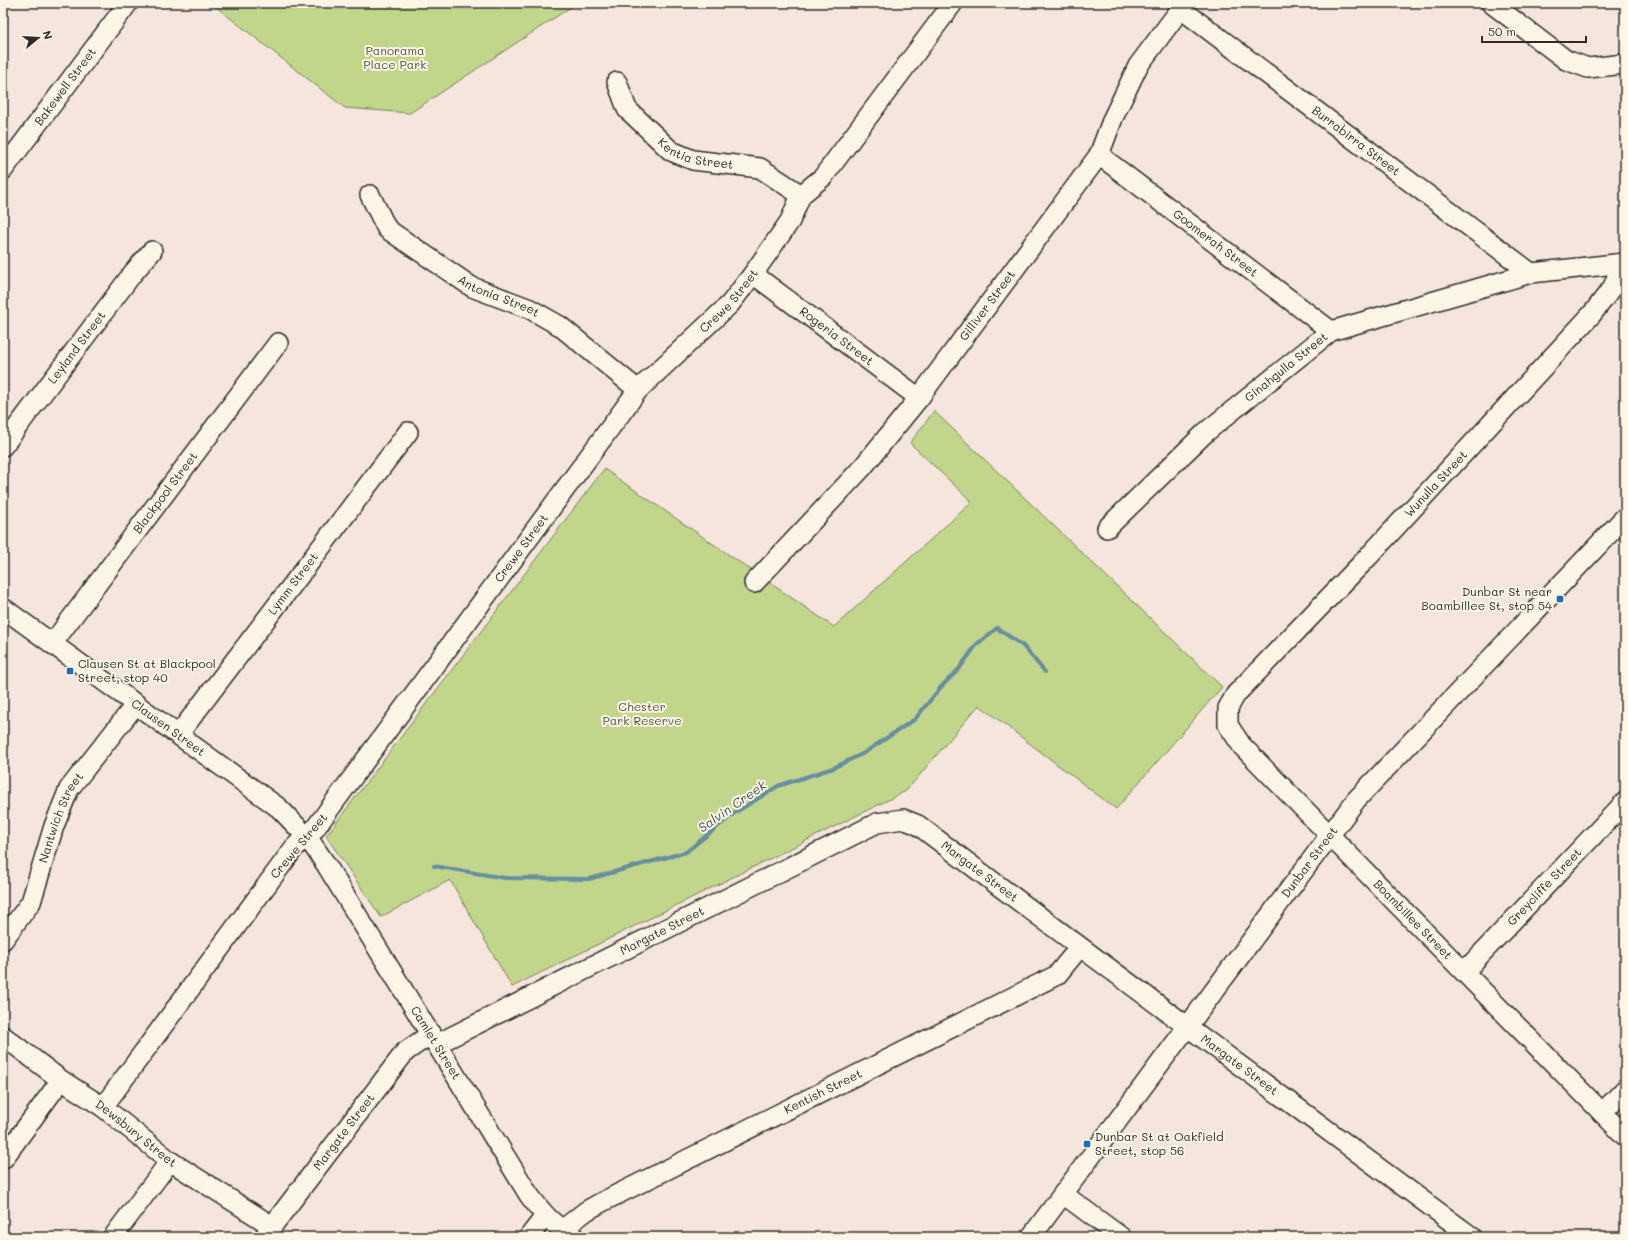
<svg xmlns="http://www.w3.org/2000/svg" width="1628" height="1240" font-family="Mali,sans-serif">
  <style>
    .green { fill: #c2d68b; stroke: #76805b }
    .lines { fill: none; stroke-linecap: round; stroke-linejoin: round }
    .stream { stroke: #668da1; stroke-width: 4 }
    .minor-casing { stroke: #2b2b2b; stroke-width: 22 }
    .minor { stroke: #fcf5e5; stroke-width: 19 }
    .poi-dot { fill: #1f6fb2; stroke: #fcf5e5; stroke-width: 1.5 }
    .labels { text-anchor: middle; stroke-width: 4; stroke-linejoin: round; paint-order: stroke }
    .park-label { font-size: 12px; fill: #515643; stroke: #fcf5e5 }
    .street-label { font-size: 12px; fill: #2b2b2b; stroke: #fcf5e5 }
    .poi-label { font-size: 12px; fill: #2b2b2b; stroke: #fcf5e5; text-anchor: start }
    .water-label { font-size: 13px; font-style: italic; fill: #44545c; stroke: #fcf5e5 }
  </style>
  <rect width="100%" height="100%" fill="#f5e5dc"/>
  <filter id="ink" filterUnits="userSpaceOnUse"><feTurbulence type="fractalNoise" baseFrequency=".025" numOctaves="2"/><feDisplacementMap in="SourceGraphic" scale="8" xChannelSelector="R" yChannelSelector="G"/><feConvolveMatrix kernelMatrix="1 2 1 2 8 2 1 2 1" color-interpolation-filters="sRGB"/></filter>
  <g filter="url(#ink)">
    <path class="green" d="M211,3H300L306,7L357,3H577L410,113L345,108Z
      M934,411L1222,687L1116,809L979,705L906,791L512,987L450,880L381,917L326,836L604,469L834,627L972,502L910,443Z"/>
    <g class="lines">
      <path class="stream" d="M434,866L505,878L589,879L686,852L736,812L778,786L833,768L864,753L915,719L941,687L959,669L977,644L997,628L1023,646L1045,672"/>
      <defs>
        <g id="minor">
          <path d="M1491,3L1566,60L1588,68L1625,64"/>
          <path id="s1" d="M1181,9L1531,273"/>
          <path id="s2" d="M617,82L627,109L671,151L693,160L760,168L801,195"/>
          <path id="s3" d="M1099,155L1331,331"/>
          <path id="s4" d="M3,170L128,3"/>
          <path id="s5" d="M370,195L387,229L472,287L530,309L560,326L638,390"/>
          <path id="s6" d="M1616,264L1618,274L1613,287L1592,314L1369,556L1236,694L1228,708V725L1242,746L1625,1136"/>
          <path id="s7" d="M753,274L919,398"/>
          <path id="s8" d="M3,446L133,273L152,251"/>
          <path id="s9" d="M1107,528L1206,432L1331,331L1531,273L1625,263"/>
          <path id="s10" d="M754,583L862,468L919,398L1099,155L1113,118L1138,66L1185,3"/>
          <path id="s11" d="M3,608L279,808L308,838L327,866L529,1195C543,1214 553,1225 574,1237"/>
          <path id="s12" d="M52,644L278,343"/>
          <path id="s13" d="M178,735L306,567L408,432"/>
          <path id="s14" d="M3,940L31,902L54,826L69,789L136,704"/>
          <path id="s15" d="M1464,972L1625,802"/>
          <path id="s16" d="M3,1036L61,1080L103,1107L170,1161L272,1226"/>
          <path id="s17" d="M437,1044L877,823L903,819L918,825C1101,964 1287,1100 1472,1237"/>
          <path id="s18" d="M103,1107L294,848L299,843L308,838L638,390L730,304L753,274L790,221L801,195L823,177L953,3"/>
          <path d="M1602,1113L1625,1089"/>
          <path d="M3,1159L61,1080"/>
          <path d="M1063,1194L1121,1237"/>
          <path id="s19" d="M562,1230L586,1211L602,1202L1057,975L1079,948"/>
          <path d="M113,1237L170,1161"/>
          <path id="s20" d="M264,1237L405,1052L431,1034"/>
          <path d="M529,1237L545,1216"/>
          <path id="s21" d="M1031,1237L1356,800L1625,517"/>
        </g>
      </defs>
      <use href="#minor" class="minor-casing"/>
      <use href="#minor" class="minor"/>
    </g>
  </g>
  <g class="poi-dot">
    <rect x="1556" y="595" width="8" height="8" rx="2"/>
    <rect x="66" y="667" width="8" height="8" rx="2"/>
    <rect x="1083" y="1140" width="8" height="8" rx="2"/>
  </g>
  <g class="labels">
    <g class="park-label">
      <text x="395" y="55">Panorama<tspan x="395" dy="14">Place Park</tspan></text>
      <text x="642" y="711">Chester<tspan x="642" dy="14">Park Reserve</tspan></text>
    </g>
    <g class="street-label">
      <text dy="4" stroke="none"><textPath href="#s4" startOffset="104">Bakewell Street</textPath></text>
      <text dy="4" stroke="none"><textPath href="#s1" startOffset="219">Burrabirra Street</textPath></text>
      <text dy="4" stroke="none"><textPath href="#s2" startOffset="114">Kentia Street</textPath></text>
      <text dy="4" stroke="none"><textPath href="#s3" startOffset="146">Goomerah Street</textPath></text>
      <text dy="4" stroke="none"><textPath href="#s5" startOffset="169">Antonia Street</textPath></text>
      <text dy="4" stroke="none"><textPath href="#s18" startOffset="1023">Crewe Street</textPath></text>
      <text dy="4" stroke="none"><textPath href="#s10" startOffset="363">Gilliver Street</textPath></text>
      <text dy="4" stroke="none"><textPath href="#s7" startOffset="104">Rogeria Street</textPath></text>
      <text dy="4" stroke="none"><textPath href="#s8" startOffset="123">Leyland Street</textPath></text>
      <text dy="4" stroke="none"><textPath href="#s9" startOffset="241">Ginahgulla Street</textPath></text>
      <text transform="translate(1436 484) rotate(-47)" y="4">Wunulla Street</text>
      <text dy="4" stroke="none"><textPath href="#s12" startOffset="189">Blackpool Street</textPath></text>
      <text dy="4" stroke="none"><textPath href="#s18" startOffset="699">Crewe Street</textPath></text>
      <text dy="4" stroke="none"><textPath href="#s13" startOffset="190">Lymm Street</textPath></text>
      <text dy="4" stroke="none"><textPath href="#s11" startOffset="204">Clausen Street</textPath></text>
      <text dy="4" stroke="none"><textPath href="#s14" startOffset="137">Nantwich Street</textPath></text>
      <text transform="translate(299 846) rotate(-50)" y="4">Crewe Street</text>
      <text dy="4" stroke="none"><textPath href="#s21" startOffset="467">Dunbar Street</textPath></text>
      <text dy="4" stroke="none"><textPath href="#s17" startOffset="612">Margate Street</textPath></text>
      <text dy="4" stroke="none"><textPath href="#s15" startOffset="117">Greycliffe Street</textPath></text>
      <text dy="4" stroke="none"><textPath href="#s6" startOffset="881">Boambillee Street</textPath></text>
      <text dy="4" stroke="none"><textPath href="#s17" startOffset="252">Margate Street</textPath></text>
      <text dy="4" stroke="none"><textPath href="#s11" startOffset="624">Camlet Street</textPath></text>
      <text dy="4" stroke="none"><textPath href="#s17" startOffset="936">Margate Street</textPath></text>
      <text dy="4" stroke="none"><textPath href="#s19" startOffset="296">Kentish Street</textPath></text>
      <text dy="4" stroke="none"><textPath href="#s20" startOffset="132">Margate Street</textPath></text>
      <text dy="4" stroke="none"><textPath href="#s16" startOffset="165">Dewsbury Street</textPath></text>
    </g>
    <g class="poi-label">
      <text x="1552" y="596" text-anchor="end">Dunbar St near<tspan x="1552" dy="14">Boambillee St, stop 54</tspan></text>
      <text x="78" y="668">Clausen St at Blackpool<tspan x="78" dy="14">Street, stop 40</tspan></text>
      <text x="1095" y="1141">Dunbar St at Oakfield<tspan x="1095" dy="14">Street, stop 56</tspan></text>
    </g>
    <g class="water-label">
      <text transform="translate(732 806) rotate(-35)" y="5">Salvin Creek</text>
    </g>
  </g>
  <rect width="1628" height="1240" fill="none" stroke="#fcf5e5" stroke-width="16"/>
  <rect x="8" y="8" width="1612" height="1224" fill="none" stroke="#2b2b2b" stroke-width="1.5" filter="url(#ink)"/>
  <g transform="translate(38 38) rotate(72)" stroke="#fcf5e5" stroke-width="3" paint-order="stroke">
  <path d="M0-3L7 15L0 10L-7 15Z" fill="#2b2b2b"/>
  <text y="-6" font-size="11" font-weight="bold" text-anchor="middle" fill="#2b2b2b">N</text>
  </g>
  <path d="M1482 36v6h104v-6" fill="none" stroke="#2b2b2b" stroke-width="2"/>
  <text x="1488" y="36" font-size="12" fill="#2b2b2b" stroke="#fcf5e5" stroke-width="3" paint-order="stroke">50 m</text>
</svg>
